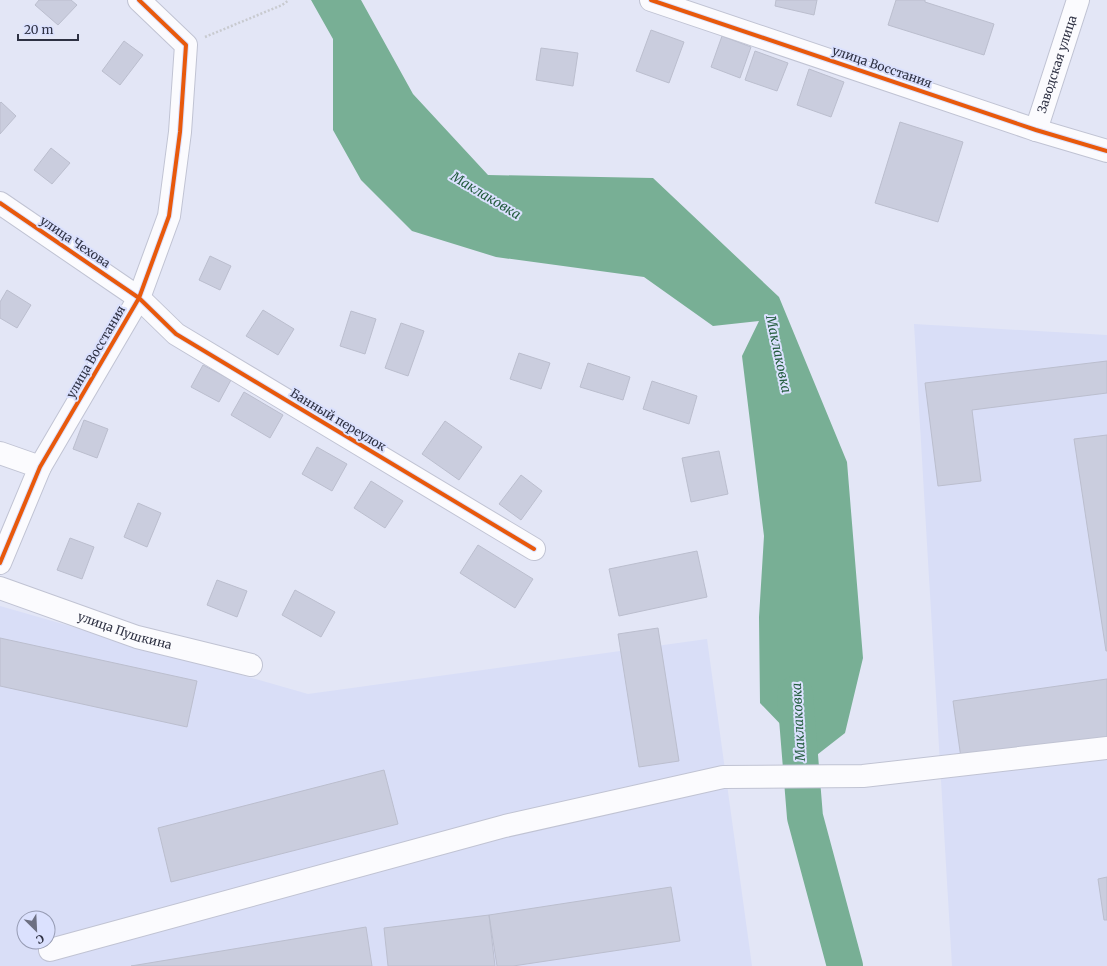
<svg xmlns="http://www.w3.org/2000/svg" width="1107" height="966" font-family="Merriweather,serif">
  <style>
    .built { fill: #d9def7; fill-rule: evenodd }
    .water { fill: #78af95 }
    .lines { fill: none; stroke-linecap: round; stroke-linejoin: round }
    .river { stroke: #78af95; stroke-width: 36 }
    .building { fill: #cacdde; stroke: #bbbece }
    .minor-casing { stroke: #c0c3d3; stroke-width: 24 }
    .path { stroke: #c8cacf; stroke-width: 2.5; stroke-dasharray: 2 2; stroke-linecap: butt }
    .minor { stroke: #fbfbfe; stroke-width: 22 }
    .cycleway-casing { stroke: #dbe1fe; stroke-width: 6 }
    .cycleway { stroke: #e8590c; stroke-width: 4 }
    .labels { text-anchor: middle; stroke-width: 4; stroke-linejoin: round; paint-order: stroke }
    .street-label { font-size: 12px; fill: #2e3143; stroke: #dbe1fe }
    .water-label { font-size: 13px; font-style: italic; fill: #235c3d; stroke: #dbe1fe }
  </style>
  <rect width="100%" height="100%" fill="#e3e6f6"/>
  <path class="built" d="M914,324L1107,335V966H952Z
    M0,606L308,694L707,639L752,966H0ZM24,918H48V942H24Z"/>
  <path class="water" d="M311,0H361L413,94L488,175L653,178L779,297L847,462L863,658L845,733L813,758L760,703L759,617L764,536L742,356L759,321L713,326L644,277L496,257L412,231L361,180L333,130V39Z"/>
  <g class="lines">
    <path class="river" d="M795,694L805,817L845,966"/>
  </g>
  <path class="building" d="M39,0H71L77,5L58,25L35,5Z
    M776,0H817L814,15L775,6Z
    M896,0H925V2L994,24L984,55L888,25Z
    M651,30L684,42L669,83L636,71Z
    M722,36L751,47L740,78L711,67Z
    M124,41L143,55L120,85L102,71Z
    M541,48L578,53L573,86L536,80Z
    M755,51L788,63L777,91L745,80Z
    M809,69L844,82L831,117L797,105Z
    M1,102L16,116L0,134V103Z
    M900,122L963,142L938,222L875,203Z
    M51,148L70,163L52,184L34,170Z
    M210,256L231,266L220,290L199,280Z
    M7,290L31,305L17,328L0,318V302Z
    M263,310L294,329L278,355L246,336Z
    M351,311L376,319L365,354L340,346Z
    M401,323L424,331L408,376L385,368Z
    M519,353L550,363L541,389L510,379Z
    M1107,361V393L972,410L981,481L938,486L925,383Z
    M588,363L630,377L623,400L580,387Z
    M203,365L231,380L219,402L191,387Z
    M652,381L697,396L689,424L643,409Z
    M244,392L283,415L270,438L231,415Z
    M84,420L108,429L97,458L73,449Z
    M445,421L482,447L459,480L422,454Z
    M1107,435V651H1106L1074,439Z
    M317,447L347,464L332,491L302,474Z
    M719,451L728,494L691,502L682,458Z
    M521,475L542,491L521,520L499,504Z
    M371,481L403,501L385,528L354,508Z
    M138,503L161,513L147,547L124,537Z
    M70,538L94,547L82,579L57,570Z
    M478,545L533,579L515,608L460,573Z
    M697,551L707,597L619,616L609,569Z
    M217,580L247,591L237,617L207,605Z
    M295,590L335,612L321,637L282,615Z
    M658,628L679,761L639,767L618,634Z
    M0,638L197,681L187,727L0,686Z
    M1107,679V738L961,758L953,701Z
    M384,770L398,824L171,882L158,828Z
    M1107,877V920H1104L1098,879Z
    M671,887L680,941L513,966H497L489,915Z
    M489,915L495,966H388L384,928Z
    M366,927L372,966H131Z"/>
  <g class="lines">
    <defs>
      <g id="minor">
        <path d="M651,0L1036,130L1107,151"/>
        <path id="s1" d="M1036,130L1078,0"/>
        <path d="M0,203L139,298L176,334L534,549"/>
        <path d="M0,453L40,467"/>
        <path d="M0,563L40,467L139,298L169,216L180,132L186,45L139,0"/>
        <path id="s2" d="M0,588L137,637L251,665"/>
        <path d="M50,950L505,826L723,777L863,776L1107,748"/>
      </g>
    </defs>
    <use href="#minor" class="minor-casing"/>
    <path class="path" d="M205,37L282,5L289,0"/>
    <use href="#minor" class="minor"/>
    <defs>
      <path id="cycleway" d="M651,0L1036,130L1107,151
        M0,203L139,298L176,334L534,549
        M0,563L40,467L139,298L169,216L180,132L186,45L139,0"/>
    </defs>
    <use href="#cycleway" class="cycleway-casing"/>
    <use href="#cycleway" class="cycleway"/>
  </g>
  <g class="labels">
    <g class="street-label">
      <text dy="4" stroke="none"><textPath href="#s1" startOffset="69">Заводская улица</textPath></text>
      <text transform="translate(882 67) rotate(19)" y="4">улица Восстания</text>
      <text transform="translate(75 242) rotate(34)" y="4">улица Чехова</text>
      <text transform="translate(96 352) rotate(-60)" y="4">улица Восстания</text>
      <text transform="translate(338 420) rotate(31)" y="4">Банный переулок</text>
      <text dy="4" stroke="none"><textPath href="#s2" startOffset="132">улица Пушкина</textPath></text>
    </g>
    <g class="water-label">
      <text transform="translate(486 195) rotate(31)" y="5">Маклаковка</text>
      <text transform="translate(779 354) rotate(78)" y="5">Маклаковка</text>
      <text transform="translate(798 722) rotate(-93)" y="5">Маклаковка</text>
    </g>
  </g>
  <g transform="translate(36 930) rotate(156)"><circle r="19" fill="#dbe1fe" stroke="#969bb3"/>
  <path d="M0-3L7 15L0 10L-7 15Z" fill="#6d7082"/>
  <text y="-6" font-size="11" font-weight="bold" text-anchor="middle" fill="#2e3143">С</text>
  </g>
  <path d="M18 34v6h60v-6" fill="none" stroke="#2e3143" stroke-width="2"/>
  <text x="24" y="34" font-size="12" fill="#2e3143" stroke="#dbe1fe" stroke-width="3" paint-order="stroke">20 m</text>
</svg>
